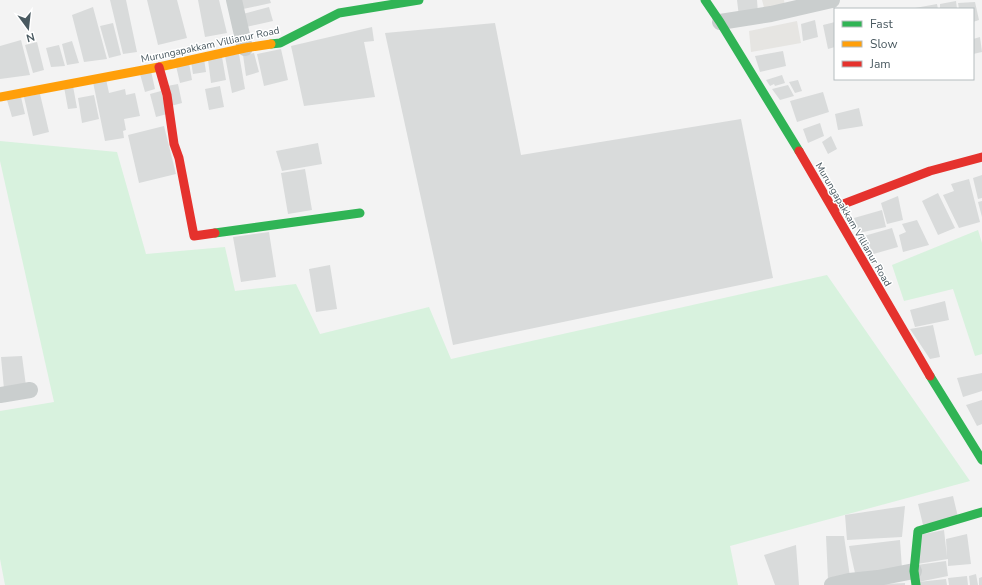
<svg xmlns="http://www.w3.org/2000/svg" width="982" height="585" font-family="'Nunito Sans',sans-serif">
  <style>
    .commercial { fill: #e6e5e2 }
    .green { fill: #d8f2de }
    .building { fill: #d9dbdb }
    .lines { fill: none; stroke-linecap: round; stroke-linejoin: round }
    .street { stroke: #cacece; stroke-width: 16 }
    .fast { stroke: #30b455; stroke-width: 9 }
    .slow { stroke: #ff9f0a; stroke-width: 9 }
    .jam { stroke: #e5322d; stroke-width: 9 }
    .labels { text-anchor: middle; stroke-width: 3; stroke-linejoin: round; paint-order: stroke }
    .street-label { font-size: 10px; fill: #495960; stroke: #fff }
  </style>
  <rect width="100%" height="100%" fill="#f3f3f3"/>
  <path class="commercial" d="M762,0H784L785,7L765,11Z
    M797,21L801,43L751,52L749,31Z"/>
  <path class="green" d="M0,141L117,152L146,254L225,247L235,291L296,284L320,334L429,307L451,359L827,275L970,481L730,546L738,585H5L0,559V411L54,402L0,161Z
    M978,230L982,243V354L975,356L953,289L904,301L892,265Z"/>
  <path class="building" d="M110,0H126L137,52L123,54Z
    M147,0H177L187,38L158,45Z
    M198,0H219L227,33L205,37Z
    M240,0H270L271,3L243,9Z
    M737,0H757L758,13L739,17Z
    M956,1L957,9H940V4Z
    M975,2L979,20L973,22V9H959L958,3Z
    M937,4L938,9H915V8Z
    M93,7L107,59L84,62L72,15Z
    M269,7L273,21L246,27L243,14Z
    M815,20L818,37L803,41L801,24Z
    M835,22V47L828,49L823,25Z
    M113,23L121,55L109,58L100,26Z
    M495,23L521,155L741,119L773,278L453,345L385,33Z
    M372,27L374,41L364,42L375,97L304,106L291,46Z
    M980,37L982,52L973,54V39Z
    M21,40L30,75L0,79V46Z
    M72,41L79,63L67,65L62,44Z
    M37,42L44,70L33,73L25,45Z
    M59,45L65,66L51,67L46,48Z
    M281,49L288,80L264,86L257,54Z
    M783,51L786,66L760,72L755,56Z
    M254,53L259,72L246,76L243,55Z
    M239,54L245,89L232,93L225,56Z
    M222,57L226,80L211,83L208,60Z
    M204,59L206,72L193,74L191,61Z
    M189,63L192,80L180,83L176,66Z
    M151,71L155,89L145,92L140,74Z
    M782,75L785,83L775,86L774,84L770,86L766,80Z
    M106,79L109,93L125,89L126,95L135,93L140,116L124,119L126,130L123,131L124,138L105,141L93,82Z
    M798,80L802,91L795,93L789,82Z
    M178,84L182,103L171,106L167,86Z
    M788,85L794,96L780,100L772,89Z
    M73,86L77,108L68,109L64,87Z
    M220,86L224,107L209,110L205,89Z
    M161,91L167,114L156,117L150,94Z
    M823,92L829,112L797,122L790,101Z
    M40,94L49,132L33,136L24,97Z
    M94,95L99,119L82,123L78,98Z
    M21,97L25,114L12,117L7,100Z
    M859,108L863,126L838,130L835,114Z
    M820,123L824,136L808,143L803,129Z
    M164,126L176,174L139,183L128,135Z
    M831,136L837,149L828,154L822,142Z
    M318,143L322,164L282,171L276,151Z
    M305,169L312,210L288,214L281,173Z
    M982,175V198L978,199L973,178Z
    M969,179L980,222L959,228L943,195L954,191L951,184Z
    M938,193L955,228L938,235L922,201Z
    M898,196L903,220L887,224L881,203Z
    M982,201V217L978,202Z
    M882,210L886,227L859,233L854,218Z
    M917,220L929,245L903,252L899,235L906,232L902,224Z
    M892,228L898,247L870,255L864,236Z
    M269,232L276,277L241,282L233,237Z
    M330,265L337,309L316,312L309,269Z
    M945,301L949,320L915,327L910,310Z
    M933,325L940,357L930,359L910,329Z
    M22,356L26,386L4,389L1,357Z
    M982,373V391L963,397L957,378Z
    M982,400V424L977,426L966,405Z
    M953,496L958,517L923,525L918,504Z
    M905,506L902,537L847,540L845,515Z
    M944,530L947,557L946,539L967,534L971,564L948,566V559L917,564L919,535Z
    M826,536H844L850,577L828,580Z
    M900,540L902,569L855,573L849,546Z
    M796,545L799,585H775L764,555Z
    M946,561L948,576L918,582L917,565Z
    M976,574L978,585H970L969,576Z
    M967,576L968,585H949L948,578Z
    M982,577V585H979V578Z
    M946,579L947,585H919L918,582Z
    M905,583V585H882V584Z"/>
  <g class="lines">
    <path class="street" d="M234,0L245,48
      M720,22L771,14L832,0
      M0,395L30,390
      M832,585L849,581L878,578L914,571"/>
    <path class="fast" d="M705,0L720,22L799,151
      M271,44L280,43L339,13L419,0
      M215,233L360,213
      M930,376L982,460
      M916,585L914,571L918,531L982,512"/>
    <path class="slow" d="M0,97L159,67L245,48L271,44"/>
    <path class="jam" d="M159,67L167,95L174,144L179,158L194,236L215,233
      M799,151L930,376
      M833,208L930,171L982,157"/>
  </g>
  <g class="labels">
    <g class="street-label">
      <text transform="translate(210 44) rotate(-12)" y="4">Murungapakkam Villianur Road</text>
      <text transform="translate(854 224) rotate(60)" y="4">Murungapakkam Villianur Road</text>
    </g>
  </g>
  <rect x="834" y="8" width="140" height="72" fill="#ffffff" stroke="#b6bdbf"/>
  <rect x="842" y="21" width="20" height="6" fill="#30b455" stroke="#b6bdbf"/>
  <text x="870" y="28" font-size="12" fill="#495960">Fast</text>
  <rect x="842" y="41" width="20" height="6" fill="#ff9f0a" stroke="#b6bdbf"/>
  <text x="870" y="48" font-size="12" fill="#495960">Slow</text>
  <rect x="842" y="61" width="20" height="6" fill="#e5322d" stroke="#b6bdbf"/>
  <text x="870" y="68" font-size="12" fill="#495960">Jam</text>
  <g transform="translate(28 28) rotate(165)" stroke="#ffffff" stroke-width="3" paint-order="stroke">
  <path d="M0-3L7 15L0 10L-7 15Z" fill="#495960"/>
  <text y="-6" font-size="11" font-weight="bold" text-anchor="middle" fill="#495960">N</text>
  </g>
</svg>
